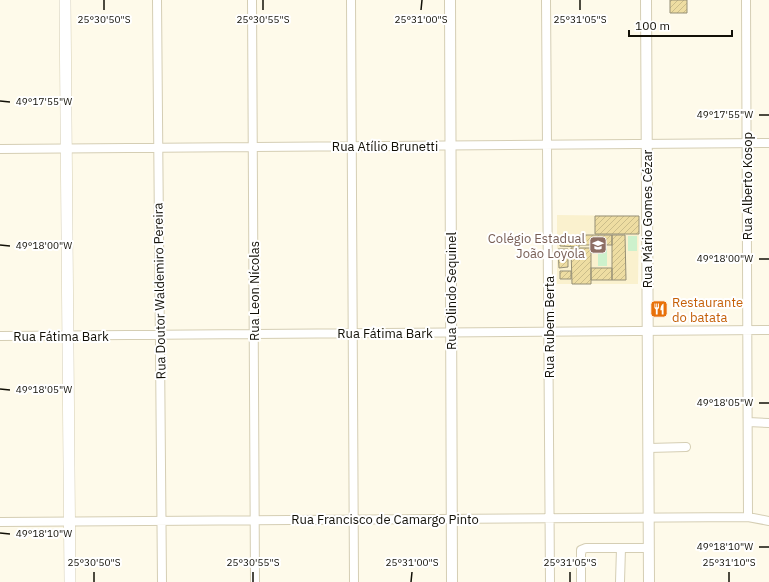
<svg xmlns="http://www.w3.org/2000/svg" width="769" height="582" font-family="'IBM Plex Sans',sans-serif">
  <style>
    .built { fill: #faf1ce }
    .green { fill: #cdf1cc }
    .building { fill: url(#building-hatch); stroke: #958f76 }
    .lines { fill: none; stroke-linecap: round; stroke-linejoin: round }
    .minor-casing { stroke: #d5ceb4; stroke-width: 10 }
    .tertiary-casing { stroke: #d5ceb4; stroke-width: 12 }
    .secondary-casing { stroke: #d5ceb4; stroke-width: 12 }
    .minor { stroke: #fff; stroke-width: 8 }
    .tertiary { stroke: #fff; stroke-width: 10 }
    .secondary { stroke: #fff; stroke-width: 11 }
    .ticks { fill: none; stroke: #121007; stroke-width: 1.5 }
    .labels { text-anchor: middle; stroke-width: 4; stroke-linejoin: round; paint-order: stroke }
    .street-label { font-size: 13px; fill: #121007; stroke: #fff }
    .education-label { font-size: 13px; fill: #785e54; stroke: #fff; text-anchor: end }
    .food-label { font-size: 13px; fill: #c56008; stroke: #fff; text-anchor: start }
    .ticks-label { font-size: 10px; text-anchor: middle; fill: #121007; stroke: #fff; stroke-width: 4; stroke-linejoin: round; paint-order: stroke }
  </style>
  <defs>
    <pattern id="building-hatch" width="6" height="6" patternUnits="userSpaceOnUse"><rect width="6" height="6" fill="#eedda2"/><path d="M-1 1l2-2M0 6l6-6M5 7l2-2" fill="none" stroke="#cbbd8a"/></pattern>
  </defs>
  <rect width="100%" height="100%" fill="#fefaea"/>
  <path class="built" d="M557,215L639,216L638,284H557Z"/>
  <path class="green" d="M628,236H637V251H628Z
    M598,248H607V266H598Z"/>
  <path class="building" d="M670,0H687V13H670Z
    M595,216H639V234H595Z
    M579,235H612V245H579Z
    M612,235H625L626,280H612Z
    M560,238L579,239V247L560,246Z
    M571,248H591V284H572Z
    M558,249H568V267L559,268Z
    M591,268H612V280H591Z
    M560,271H571V279H560Z"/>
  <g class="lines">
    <defs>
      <path id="minor" d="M157,0L162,582
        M252,0L255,582
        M351,0L354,582
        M546,0L550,582
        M746,0L748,517
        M0,149L769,143
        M0,336L769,330
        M748,422L769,423
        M649,448L686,447
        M0,522L748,517L769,521
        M581,582V550L586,548H649
        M620,582L621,548"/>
      <path id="tertiary" d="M450,0L452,582
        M646,0L649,582"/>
      <path id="secondary" d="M65,0L70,582"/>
    </defs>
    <use href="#minor" class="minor-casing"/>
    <use href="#tertiary" class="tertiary-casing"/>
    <use href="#secondary" class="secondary-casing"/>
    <use href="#minor" class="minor"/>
    <use href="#tertiary" class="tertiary"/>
    <use href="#secondary" class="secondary"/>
  </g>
  <path class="ticks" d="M104,10V0M263,10V0M421,10L422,0M580,10V0M0,101L10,102M759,115H769M0,245L10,246M759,259H769M0,389L10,390M759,403H769M0,533L10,534M759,547H769M94,582V572M253,582V572M411,582L412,572M570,582V572M729,582V572"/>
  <defs>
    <symbol id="school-square" viewBox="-11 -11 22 22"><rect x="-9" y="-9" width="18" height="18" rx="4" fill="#8d6e63" stroke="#fff"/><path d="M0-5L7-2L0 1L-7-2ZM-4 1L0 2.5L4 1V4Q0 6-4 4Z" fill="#fff"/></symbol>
    <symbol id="restaurant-square" viewBox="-11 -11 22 22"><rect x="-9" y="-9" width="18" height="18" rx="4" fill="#e8710a" stroke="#fff"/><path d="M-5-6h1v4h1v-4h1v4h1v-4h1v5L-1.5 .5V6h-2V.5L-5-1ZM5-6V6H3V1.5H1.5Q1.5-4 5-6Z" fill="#fff"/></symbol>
  </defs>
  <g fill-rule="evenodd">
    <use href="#school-square" x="588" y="235" width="20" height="20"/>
    <use href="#restaurant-square" x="649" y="299" width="20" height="20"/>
  </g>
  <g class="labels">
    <g class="street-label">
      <text x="385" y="151">Rua Atílio Brunetti</text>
      <text transform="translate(747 186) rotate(-90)" y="5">Rua Alberto Kosop</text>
      <text transform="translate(647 219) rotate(-90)" y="5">Rua Mário Gomes Cézar</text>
      <text transform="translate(159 291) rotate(-91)" y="5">Rua Doutor Waldemiro Pereira</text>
      <text transform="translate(254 291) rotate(-90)" y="5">Rua Leon Nícolas</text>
      <text transform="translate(451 291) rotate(-90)" y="5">Rua Olindo Sequinel</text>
      <text transform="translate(549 327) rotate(-90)" y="5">Rua Rubem Berta</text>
      <text x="385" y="338">Rua Fátima Bark</text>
      <text x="61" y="341">Rua Fátima Bark</text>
      <text x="385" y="524">Rua Francisco de Camargo Pinto</text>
    </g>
    <g class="education-label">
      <text x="585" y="243">Colégio Estadual<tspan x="585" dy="15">João Loyola</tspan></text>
    </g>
    <g class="food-label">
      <text x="672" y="307">Restaurante<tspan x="672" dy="15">do batata</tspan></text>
    </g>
  </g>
  <g class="ticks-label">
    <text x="104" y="23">25°30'50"S</text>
    <text x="263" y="23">25°30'55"S</text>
    <text x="421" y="23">25°31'00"S</text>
    <text x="580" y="23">25°31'05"S</text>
    <text x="44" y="105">49°17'55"W</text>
    <text x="725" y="118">49°17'55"W</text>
    <text x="44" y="249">49°18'00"W</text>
    <text x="725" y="262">49°18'00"W</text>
    <text x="44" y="393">49°18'05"W</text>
    <text x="725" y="406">49°18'05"W</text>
    <text x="44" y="537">49°18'10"W</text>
    <text x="725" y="550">49°18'10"W</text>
    <text x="94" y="566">25°30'50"S</text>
    <text x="253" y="566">25°30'55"S</text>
    <text x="412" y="566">25°31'00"S</text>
    <text x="570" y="566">25°31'05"S</text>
    <text x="729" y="566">25°31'10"S</text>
  </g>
  <path d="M629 30v6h103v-6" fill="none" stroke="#121007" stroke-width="2"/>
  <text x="635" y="30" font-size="12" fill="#121007" stroke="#ffffff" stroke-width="3" paint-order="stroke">100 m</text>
</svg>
